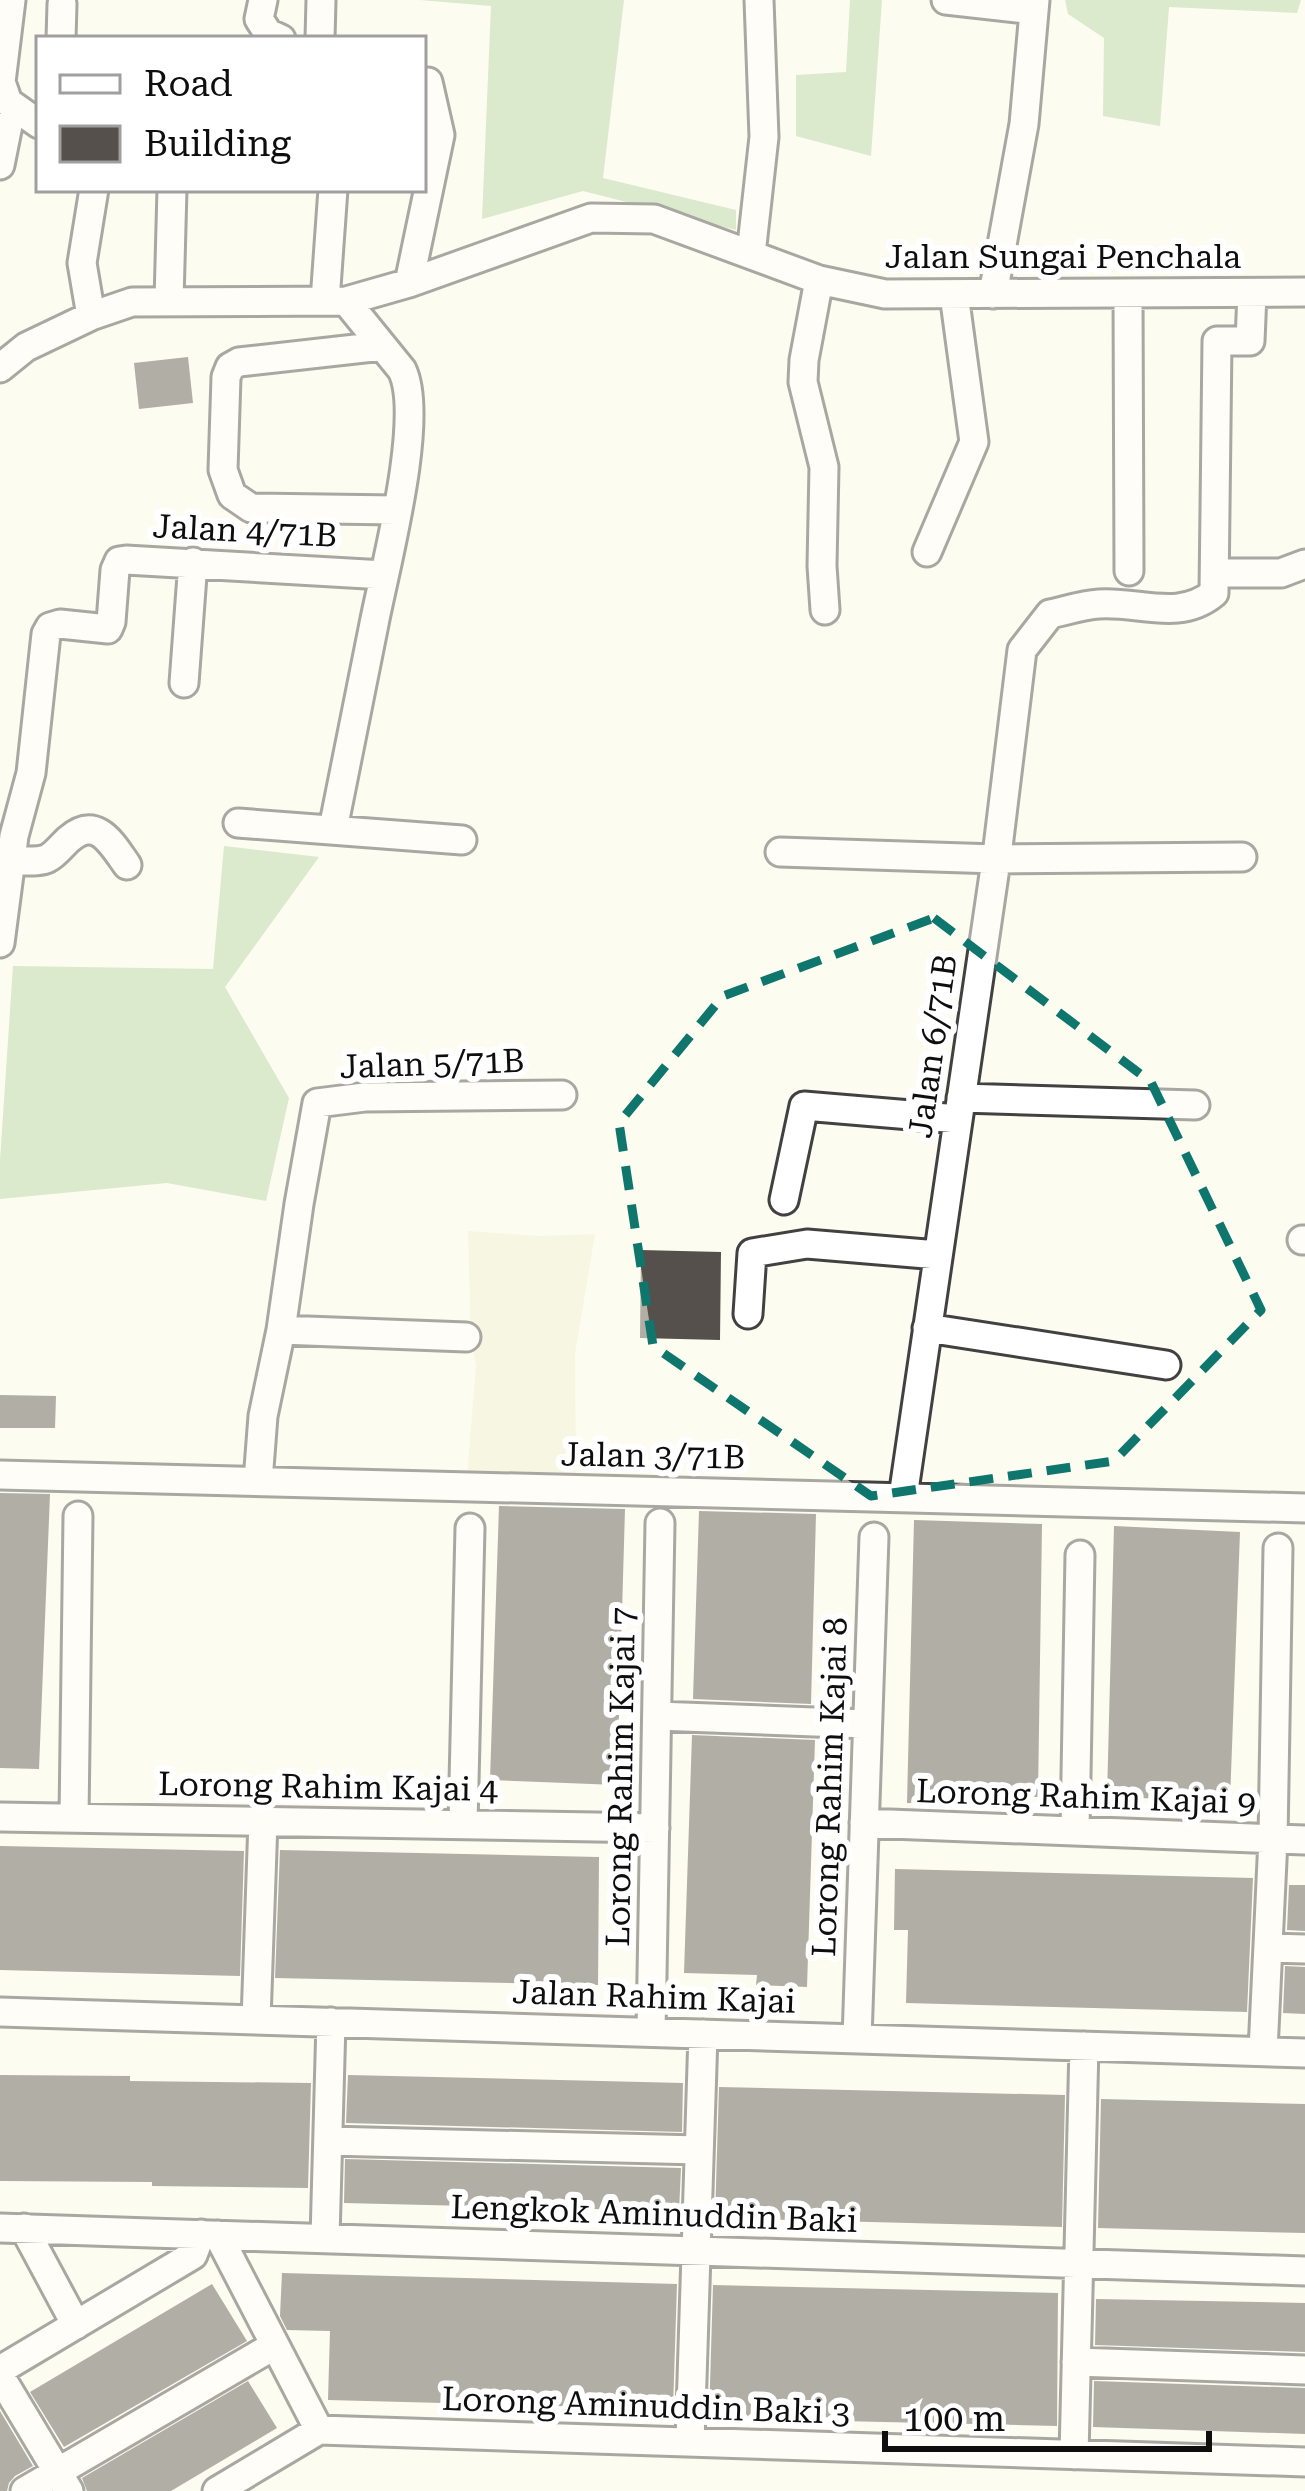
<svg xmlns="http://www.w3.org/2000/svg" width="1305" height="2491" font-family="'Roboto Serif',serif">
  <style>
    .farmland { fill: #f0f0d3 }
    .forest { fill: #b2d29f }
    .building { fill: #55504b }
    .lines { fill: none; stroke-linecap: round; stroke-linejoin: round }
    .minor-casing { stroke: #414141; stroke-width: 33 }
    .minor { stroke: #fff; stroke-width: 27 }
    .marked { fill: none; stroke: #0f766e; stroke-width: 9; stroke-dasharray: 24 15; stroke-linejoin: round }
    .labels { text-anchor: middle; stroke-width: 12; stroke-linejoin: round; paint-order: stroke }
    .street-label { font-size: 33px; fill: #0e0e0e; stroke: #fff }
  </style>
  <rect width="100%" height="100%" fill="#fdfcf0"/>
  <path class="farmland" d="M468,1231L538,1236L595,1234L575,1354L576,1478H467L476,1365L471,1341Z"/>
  <path class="forest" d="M420,0H624L603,178L736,210V230L583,191L482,219L491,6Z
    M850,0H882L871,156L796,136V75L846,72Z
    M1065,0H1301L1297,13L1169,7L1160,126L1103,116L1104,38L1068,14Z
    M224,846L319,857L225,987L289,1098L266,1201L167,1183L0,1199V1160L13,966L213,969Z"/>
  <path class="building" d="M188,357L193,403L139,409L134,363Z
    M641,1250L721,1252L720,1340L640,1338Z
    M0,1395L56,1396L55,1428H0Z
    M0,1493L50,1494L39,1769L0,1768Z
    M499,1506L625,1509L617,1785L490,1780Z
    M699,1511L816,1514L811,1704L693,1699Z
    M914,1520L1042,1524L1038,1797L962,1796V1804L907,1803Z
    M1114,1526L1240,1532L1230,1801L1107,1797Z
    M692,1735L815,1740L807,1987L756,1985L757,1975L684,1973Z
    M0,1846L244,1851L240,1976L0,1970Z
    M280,1850L599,1857L598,1985L275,1978Z
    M895,1869L1253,1878L1247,2012L906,2003L908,1930H894Z
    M1289,1885H1305V1931L1287,1930Z
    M1285,1966L1305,1967V2014L1283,2013Z
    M0,2075L130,2076V2081L311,2083L308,2188L152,2186V2182L0,2181Z
    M348,2075L683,2083L682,2132L346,2123Z
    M719,2087L1065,2095L1062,2227L715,2218Z
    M1101,2099L1305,2104V2233L1098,2228Z
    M345,2159L681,2168L679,2211L344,2203Z
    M282,2273L677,2284L673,2409L328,2400L330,2331L287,2330L280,2316Z
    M212,2284L247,2341L64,2447L30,2392Z
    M713,2285L1058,2293L1057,2426L709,2418Z
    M1096,2299L1305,2303V2352L1095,2345Z
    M248,2381L277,2428L171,2491H87L82,2478Z
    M1094,2381L1305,2388V2434L1093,2427Z
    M0,2411L33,2466L15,2476L9,2483L7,2491H0Z"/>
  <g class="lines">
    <defs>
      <path id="minor" d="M11,0L1,82L8,102L39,124
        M263,0L259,19L268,33L281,39
        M946,0L1034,10
        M61,39L62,4
        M320,39L321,0
        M0,165L8,125
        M751,254L764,137L759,0
        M819,280L804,360L803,382L824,467L822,566L825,610
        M409,283L440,135L428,82
        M1128,293L1129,571
        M993,294L1024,124L1035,0
        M169,301L172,189
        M325,301L333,189
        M91,316L82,263L94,189
        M382,346L239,362L230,367L226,377L223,470L232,495L251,508L397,510
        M0,368L26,347L91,316L132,302L346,301L409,283L591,218L654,219L819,280L885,294L1305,292
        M927,552L974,442L954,294
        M1215,573H1281L1305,564
        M184,683L193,562
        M238,823L462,840
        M333,829C347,759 361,689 375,619C386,564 425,417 402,370L346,301
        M780,852L996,859L1242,857
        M10,861C21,860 39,863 48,858C56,854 62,845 69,839C97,815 112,844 127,865
        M0,943L14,836L31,773L46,634L50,627L60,624L108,629L111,622L115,570L119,561L126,560L384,575
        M961,1098L1195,1105
        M784,1200L804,1106L958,1119
        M1302,1240H1305
        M748,1314L752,1253L807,1244L938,1255
        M927,1328L1166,1365
        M281,1330L466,1337
        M0,1475L1305,1508
        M258,1481L263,1416L281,1330L299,1204L317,1103L365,1097L562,1095
        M903,1497L998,847L1022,650L1050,614C1065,611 1082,605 1099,604C1139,601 1179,622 1214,593L1217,341H1250L1252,293
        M657,1716L867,1724
        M0,1817L655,1828
        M74,1818L78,1516
        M864,1823L1305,1840
        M463,1824L470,1528
        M1075,1831L1080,1555
        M1268,1948L1305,1949
        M0,2012L1305,2053
        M256,2020L263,1821
        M651,2032L660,1523
        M857,2039L874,1537
        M1263,2051L1273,1839L1278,1548
        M328,2141L699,2150
        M0,2228L1305,2271
        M24,2228L76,2325
        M218,2235L319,2430
        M325,2238L331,2022
        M1076,2362L1305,2370
        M0,2370L193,2255L201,2234
        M0,2376L69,2491
        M690,2442L703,2034
        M1074,2455L1084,2046
        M25,2491L275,2345
        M217,2491L319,2430L1305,2462"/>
    </defs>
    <use href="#minor" class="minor-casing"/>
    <use href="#minor" class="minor"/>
  </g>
  <path d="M0 0H1305V2491H0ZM934,918L1151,1082L1261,1310L1114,1461L871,1496L653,1346L619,1123L723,996Z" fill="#fdfcf0" fill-opacity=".55" fill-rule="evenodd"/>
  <path class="marked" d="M934,918L1151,1082L1261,1310L1114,1461L871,1496L653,1346L619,1123L723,996Z"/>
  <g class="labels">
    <g class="street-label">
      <text x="1063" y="268">Jalan Sungai Penchala</text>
      <text transform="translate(245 530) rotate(3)" y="12">Jalan 4/71B</text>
      <text transform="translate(932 1046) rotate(-82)" y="12">Jalan 6/71B</text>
      <text transform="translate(432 1063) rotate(-2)" y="12">Jalan 5/71B</text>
      <text transform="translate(653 1455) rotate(1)" y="12">Jalan 3/71B</text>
      <text transform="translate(620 1777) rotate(-89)" y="12">Lorong Rahim Kajai 7</text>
      <text transform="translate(328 1786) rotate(1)" y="12">Lorong Rahim Kajai 4</text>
      <text transform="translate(829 1787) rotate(-88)" y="12">Lorong Rahim Kajai 8</text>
      <text transform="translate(1086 1796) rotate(2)" y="12">Lorong Rahim Kajai 9</text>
      <text transform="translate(654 1996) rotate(2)" y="12">Jalan Rahim Kajai</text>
      <text transform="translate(654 2213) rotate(2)" y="12">Lengkok Aminuddin Baki</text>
      <text transform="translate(646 2405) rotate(2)" y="12">Lorong Aminuddin Baki 3</text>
    </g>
  </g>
  <rect x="36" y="36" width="390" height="156" fill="#ffffff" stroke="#9f9f9f" stroke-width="3"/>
  <rect x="60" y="75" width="60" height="18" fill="#ffffff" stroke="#9f9f9f" stroke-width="3"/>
  <text x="144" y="96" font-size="36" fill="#0e0e0e">Road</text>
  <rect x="60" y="126" width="60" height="36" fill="#55504b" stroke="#9f9f9f" stroke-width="3"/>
  <text x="144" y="156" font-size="36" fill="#0e0e0e">Building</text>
  <path d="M885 2431v18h324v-18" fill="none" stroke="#0e0e0e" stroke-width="6"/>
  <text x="903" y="2431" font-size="36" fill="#0e0e0e" stroke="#ffffff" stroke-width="9" paint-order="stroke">100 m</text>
</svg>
